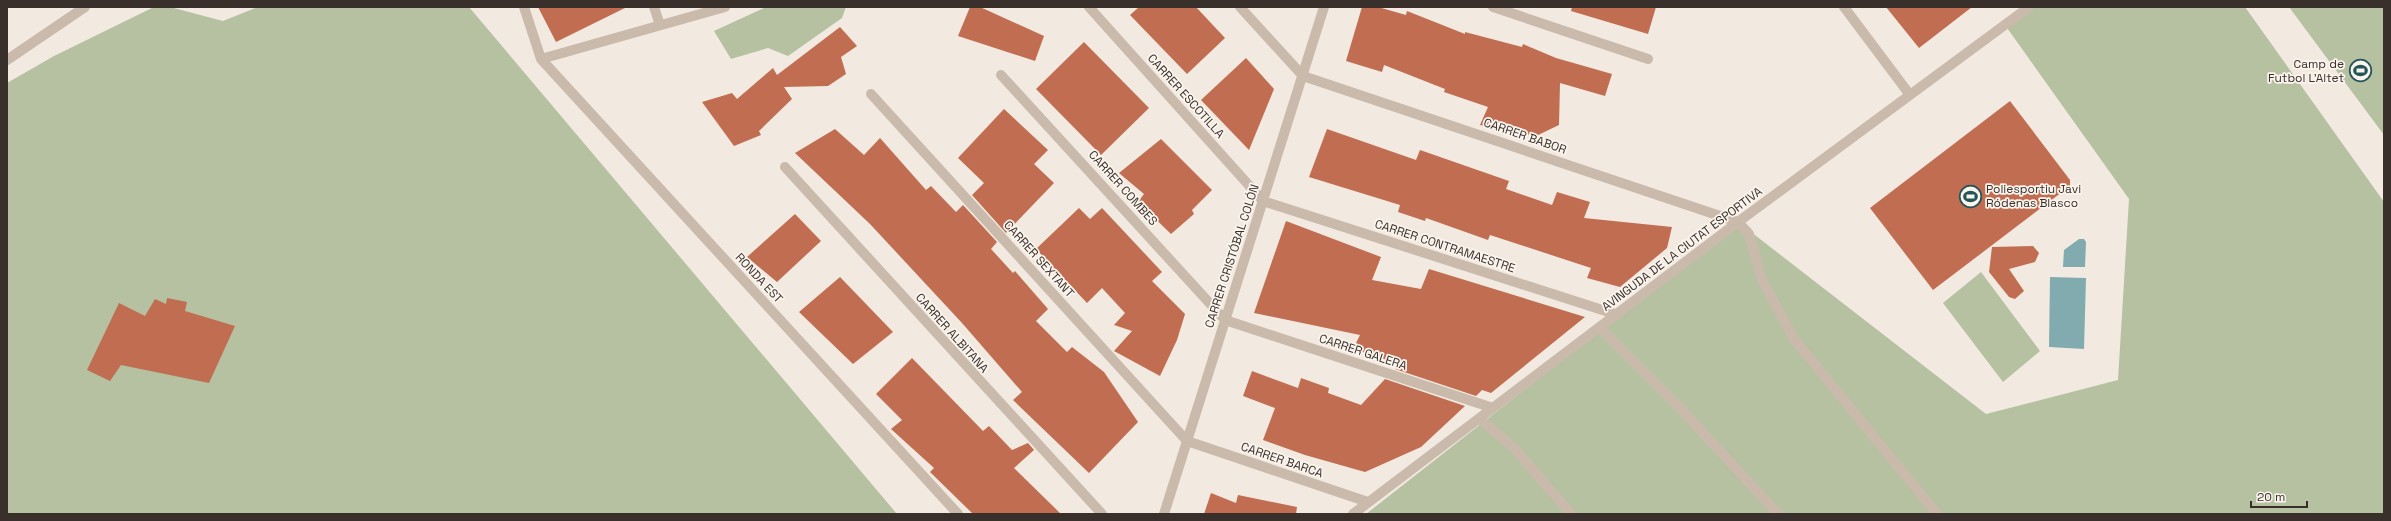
<svg xmlns="http://www.w3.org/2000/svg" width="2391" height="521" font-family="'Space Grotesk',sans-serif">
  <style>
    .green { fill: #b5c1a1 }
    .water { fill: #81abae }
    .building { fill: #c06d51 }
    .lines { fill: none; stroke-linecap: round; stroke-linejoin: round }
    .minor { stroke: #cabaac; stroke-width: 10 }
    .labels { text-anchor: middle; stroke-width: 3.5; stroke-linejoin: round; paint-order: stroke }
    .poi-label { font-size: 12px; fill: #392f2b; stroke: #faf4ed; text-anchor: end }
    .street-label { font-size: 12px; fill: #392f2b; stroke: #faf4ed }
  </style>
  <rect width="100%" height="100%" fill="#f2eae0"/>
  <path class="green" d="M154,7H170L223,21L258,7H469L897,514H7V83L54,56Z
    M766,7H846L842,18L788,56L768,48L731,59L714,31Z
    M2029,7H2245L2384,202V514H1366L1738,222L1986,414L2118,380L2129,199L2005,25Z
    M2289,7H2384V135Z
    M1981,272L2040,351L2003,382L1943,303Z"/>
  <path class="water" d="M2079,239H2084L2086,242L2085,267H2063L2064,250Z
    M2050,277L2086,278L2084,349L2049,347Z"/>
  <path class="building" d="M538,7H627L556,42Z
    M970,7H980L1044,36L1035,61L958,36Z
    M1139,7H1196L1225,38L1187,74L1130,15Z
    M1362,7H1378L1406,15L1407,11L1465,34V32L1522,47L1523,44L1556,58L1612,74L1605,96L1560,83L1559,125L1536,136L1480,125L1488,107L1444,92L1445,89L1384,65L1382,72L1346,61Z
    M1572,7H1656L1648,34L1571,11Z
    M1886,7H1972L1919,48Z
    M840,27L857,46L841,57L846,74L828,86L784,87L792,99L759,131L761,135L734,146L702,102L732,93L737,99L773,68L777,75Z
    M1084,42L1149,108L1101,155L1036,89Z
    M1246,58L1274,89L1249,150L1201,100Z
    M2010,101L2070,180V186L1933,290L1870,208Z
    M1004,109L1048,150L1034,164L1054,183L1006,233L972,195L984,183L958,158Z
    M835,129L864,155L880,138L926,190L931,186L956,212L963,205L997,242L991,249L1013,273L1015,271L1048,309L1036,321L1067,352L1072,347L1104,372L1138,422L1089,473L1013,400L1022,392L962,323L870,224L795,153Z
    M1327,129L1416,160L1420,150L1509,181L1506,189L1552,205L1557,192L1590,202L1584,218L1672,227L1667,248L1620,287L1587,278L1591,268L1490,235L1488,240L1426,218L1425,221L1398,212L1400,205L1309,177Z
    M1161,139L1212,190L1192,210L1194,214L1171,234L1138,202L1144,194L1119,173Z
    M1079,208L1090,219L1102,208L1162,272L1152,281L1185,314L1177,340L1160,376L1114,351L1132,331L1114,325L1125,313L1102,288L1087,303L1036,249Z
    M795,214L821,241L777,282L747,257Z
    M1286,221L1381,257L1372,280L1421,289L1429,269L1585,317L1491,393L1482,390L1476,396L1395,369L1400,364L1353,349L1360,335L1254,313Z
    M2033,246L2039,253L2035,262L2009,269L2024,291L2015,299L2009,297L1989,272L1992,247Z
    M840,277L893,332L853,364L799,312Z
    M167,298L187,302L185,311L235,326L209,383L121,365L110,381L87,370L119,303L145,316L155,299L166,304Z
    M912,358L983,431L989,426L1012,450L1028,443L1034,450L1014,468L1061,514H973L930,472L934,468L891,429L902,420L876,394Z
    M1252,371L1298,388L1301,378L1329,388L1328,393L1361,405L1385,379L1465,406L1421,447L1365,472L1305,455L1263,440L1275,408L1243,396Z
    M1211,493L1236,503L1238,495L1297,507L1296,514H1204Z"/>
  <g class="lines">
    <path class="minor" d="M524,7L541,59L958,514
      M654,7L660,25
      M1089,7L1263,201L1618,315
      M1240,7L1303,76L1738,222L1749,234L1762,280L1794,339L1937,514
      M1493,7L1648,59
      M1844,7L1910,95
      M541,59L725,7
      M7,60L85,7
      M1001,75L1225,320L1493,408
      M871,94L1187,441L1368,502
      M785,167L1102,514
      M1600,328L1682,410L1778,514
      M1480,419L1514,448L1571,514
      M1164,514L1324,7
      M1353,514L1738,222L2029,7"/>
  </g>
  <defs>
    <symbol id="stadium-ring" viewBox="-11 -11 22 22"><circle r="9.5" fill="#faf4ed" stroke="#225458" stroke-width="1.5"/><path d="M0-5a6.5 5 0 1 0 0 10a6.5 5 0 1 0 0-10ZM-3.5-1.8h7v3.6h-7Z" fill="#225458"/></symbol>
  </defs>
  <g fill-rule="evenodd">
    <use href="#stadium-ring" x="2348" y="58" width="25" height="25"/>
    <use href="#stadium-ring" x="1958" y="184" width="25" height="25"/>
  </g>
  <g class="labels">
    <g class="poi-label">
      <text x="2344" y="68">Camp de<tspan x="2344" dy="14">Futbol L'Altet</tspan></text>
      <text x="1986" y="193" text-anchor="start">Poliesportiu Javi<tspan x="1986" dy="14">Ródenas Blasco</tspan></text>
    </g>
    <g class="street-label">
      <text transform="translate(1186 96) rotate(48)" y="4">CARRER ESCOTILLA</text>
      <text transform="translate(1525 136) rotate(19)" y="4">CARRER BABOR</text>
      <text transform="translate(1123 188) rotate(48)" y="4">CARRER COMBES</text>
      <text transform="translate(1445 246) rotate(18)" y="4">CARRER CONTRAMAESTRE</text>
      <text transform="translate(1682 249) rotate(-37)" y="4">AVINGUDA DE LA CIUTAT ESPORTIVA</text>
      <text transform="translate(1232 256) rotate(-72)" y="4">CARRER CRISTÓBAL COLÓN</text>
      <text transform="translate(1039 259) rotate(48)" y="4">CARRER SEXTANT</text>
      <text transform="translate(759 278) rotate(47)" y="4">RONDA EST</text>
      <text transform="translate(952 333) rotate(48)" y="4">CARRER ALBITANA</text>
      <text transform="translate(1363 352) rotate(18)" y="4">CARRER GALERA</text>
      <text transform="translate(1282 460) rotate(19)" y="4">CARRER BARCA</text>
    </g>
  </g>
  <rect width="2391" height="521" fill="none" stroke="#392f2b" stroke-width="16"/>
  <path d="M2251 501v6h56v-6" fill="none" stroke="#392f2b" stroke-width="2"/>
  <text x="2257" y="501" font-size="12" fill="#392f2b" stroke="#faf4ed" stroke-width="3" paint-order="stroke">20 m</text>
</svg>
